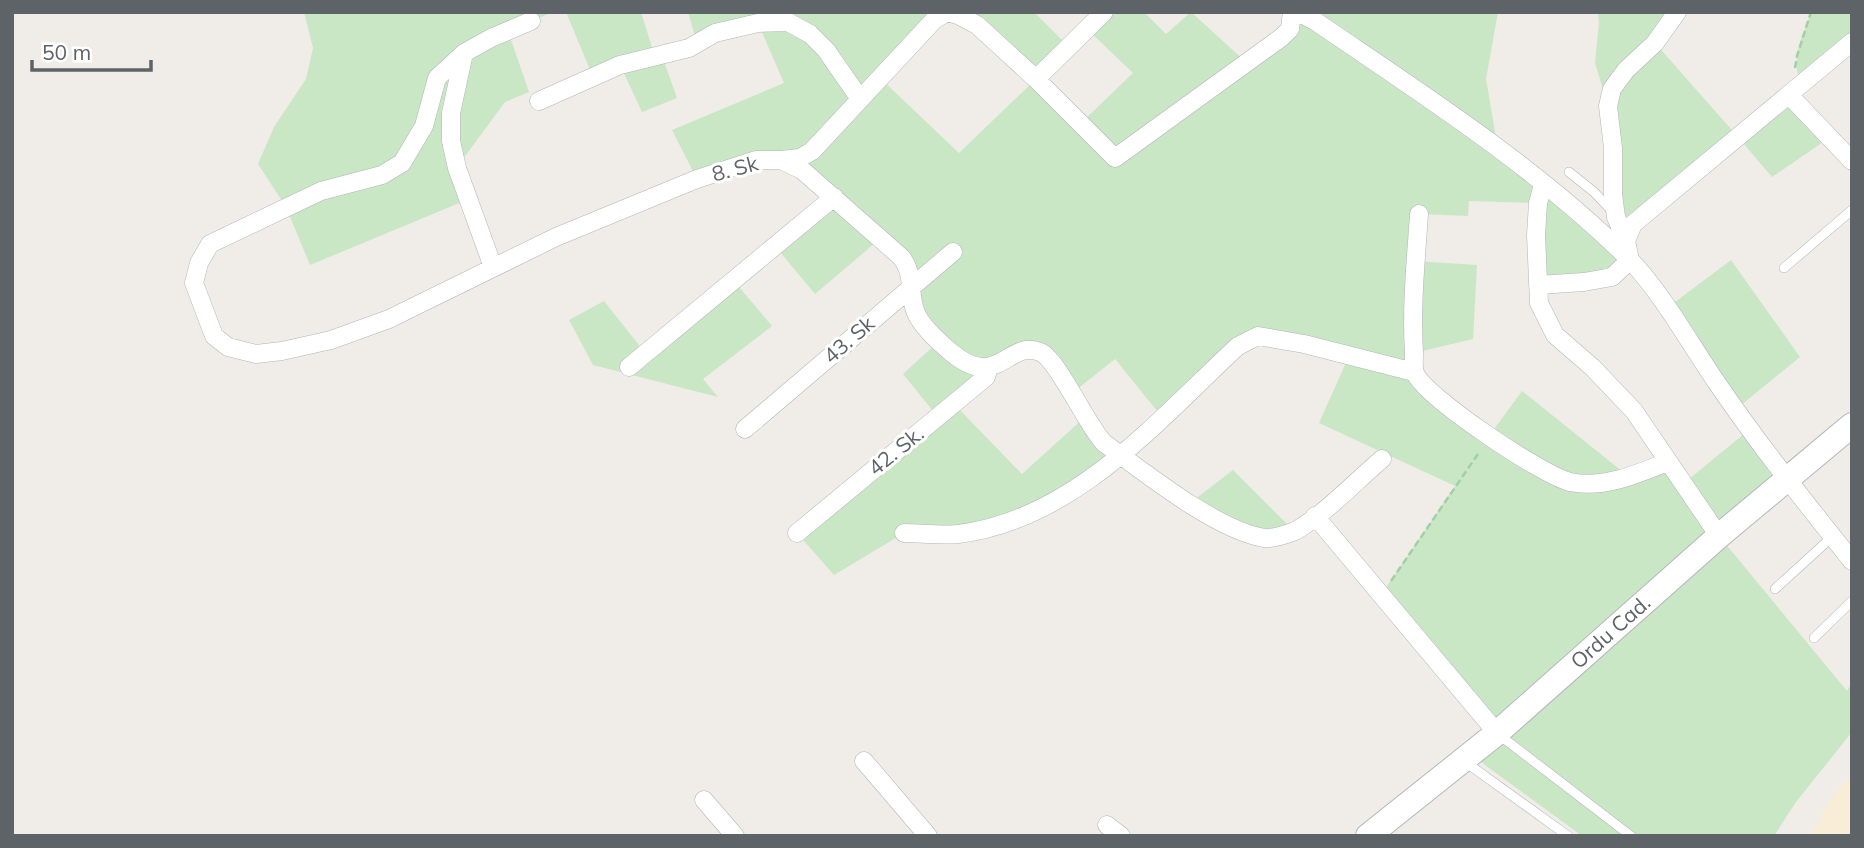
<svg xmlns="http://www.w3.org/2000/svg" width="1864" height="848" font-family="Mulish,sans-serif">
  <style>
    .green { fill: #c9e7c4; fill-rule: evenodd }
    .sand { fill: #faedd7 }
    .lines { fill: none; stroke-linecap: round; stroke-linejoin: round }
    .lane-casing { stroke: #b2b5b9; stroke-width: 10 }
    .street-casing { stroke: #b2b5b9; stroke-width: 19 }
    .secondary-casing { stroke: #b3b7bb; stroke-width: 26 }
    .path { stroke: #a1d0a6; stroke-width: 2.5; stroke-dasharray: 7 3.5; stroke-linecap: butt }
    .lane { stroke: #fff; stroke-width: 9 }
    .street { stroke: #fff; stroke-width: 18 }
    .secondary { stroke: #fff; stroke-width: 24 }
    .labels { text-anchor: middle; stroke-width: 6; stroke-linejoin: round; paint-order: stroke }
    .street-label { font-size: 21px; fill: #5e6367; stroke: #fff }
  </style>
  <rect width="100%" height="100%" fill="#f0ece7"/>
  <path class="green" d="M304,12H553L508,31L529,92L505,102L457,167L469,199L310,265L286,207L258,164L274,127L306,79L313,48Z
    M566,12H641L655,57L662,56L677,98L642,112L620,65L593,77Z
    M688,12H1034L1069,47L1037,79L1081,123L1133,73L1087,29L1104,12H1144L1166,34L1191,12L1247,63L1292,19L1314,20L1322,12H1498L1486,79L1498,149L1630,260L1623,268L1538,285V203L1469,201L1468,216L1419,214L1416,261L1477,265L1473,339L1414,353V372L1489,436L1522,391L1628,476L1667,462L1683,484L1750,429L1787,479L1719,536L1847,691L1852,682V732L1796,802L1774,836H1582L1470,754L1497,734L1381,595L1455,486L1319,423L1349,356L1258,336L1162,417L1115,359L1071,394L1055,363L1024,351L954,404L1022,474L1085,417L1120,455L1087,482L986,528L904,533L834,575L797,533L937,416L903,374L939,341L927,328L911,281L881,238L815,294L775,246L834,198L781,160L697,179L672,130L784,83L758,23L697,43ZM934,20L973,23L1036,79L959,153L880,78Z
    M1598,12H1677L1655,43L1738,137L1789,95L1829,138L1772,177L1738,137L1626,241L1608,106L1595,63L1599,23Z
    M1811,12H1852V42L1801,84C1790,57 1802,39 1811,12Z
    M1731,260L1800,357L1735,410L1667,308Z
    M734,281L772,326L703,379L718,397L593,365L569,320L604,301L646,354Z
    M1233,470L1294,531L1267,538L1190,503Z"/>
  <path class="sand" d="M1852,776V827L1845,836H1809C1823,815 1832,791 1852,776Z"/>
  <g class="lines">
    <defs>
      <path id="lane" d="M1569,172L1594,192L1612,211
        M1784,268L1852,210
        M1775,589L1832,537
        M1814,638L1852,601
        M1498,734L1631,836
        M1464,761L1568,836"/>
      <path id="street" d="M1298,12L1315,21C1422,94 1535,166 1628,258C1661,291 1690,344 1717,383C1759,445 1806,503 1852,561
        M531,21L491,38L464,53L437,78L424,126L402,163L382,175L321,191L210,244L199,263L194,283L214,336L228,347L256,354L282,351L331,340L389,319L556,237L697,179L756,160H781L802,170L901,257C915,273 908,294 916,313C922,327 940,343 952,353C998,391 1008,339 1040,352C1057,358 1086,424 1104,443C1144,472 1216,530 1264,538C1272,539 1288,534 1295,531C1324,515 1356,481 1382,459
        M464,53L451,113V141L457,168L493,267
        M1036,79L1104,12
        M1789,95L1852,161
        M539,101L620,65L689,48L715,33L758,23L788,22L810,34L826,50L860,99
        M781,160L800,158L812,151L934,20L947,12L958,15L977,25L1036,79L1115,158L1282,37L1290,29L1292,12
        M1543,185L1538,203L1536,235L1539,303L1555,335L1592,367L1634,411L1719,536
        M1419,214C1416,260 1411,306 1414,352C1414,358 1413,367 1415,373C1426,398 1542,475 1570,482C1602,489 1638,474 1667,462
        M1626,241L1616,217L1613,194V148L1608,106L1612,89L1626,70L1655,43L1677,12
        M1630,260L1626,241L1633,224L1852,42
        M1538,285L1584,282L1612,277L1630,260
        M629,367L834,197
        M745,429L953,252
        M1315,516L1497,733
        M797,533L986,377L989,367
        M904,533C921,533 940,536 958,534C1074,520 1157,421 1238,346L1258,336L1304,344L1414,372
        M864,761L928,836
        M704,800L735,836
        M1107,825L1121,836"/>
      <g id="secondary">
        <path id="s1" d="M1368,836L1497,733L1719,536L1852,425"/>
      </g>
    </defs>
    <use href="#lane" class="lane-casing"/>
    <use href="#street" class="street-casing"/>
    <use href="#secondary" class="secondary-casing"/>
    <path class="path" d="M1795,68L1797,56L1811,12
      M1391,581L1480,451"/>
    <use href="#lane" class="lane"/>
    <use href="#street" class="street"/>
    <use href="#secondary" class="secondary"/>
  </g>
  <g class="labels">
    <g class="street-label">
      <text transform="translate(735 169) rotate(-15)" y="7">8. Sk</text>
      <text transform="translate(849 340) rotate(-41)" y="7">43. Sk</text>
      <text transform="translate(896 451) rotate(-39)" y="7">42. Sk.</text>
      <text dy="7" stroke="none"><textPath href="#s1" startOffset="317">Ordu Cad.</textPath></text>
    </g>
  </g>
  <rect width="1864" height="848" fill="none" stroke="#5e6367" stroke-width="28"/>
  <path d="M32 60v10h119v-10" fill="none" stroke="#5e6367" stroke-width="3.5"/>
  <text x="42" y="60" font-size="21" fill="#5e6367" stroke="#ffffff" stroke-width="5" paint-order="stroke">50 m</text>
</svg>
